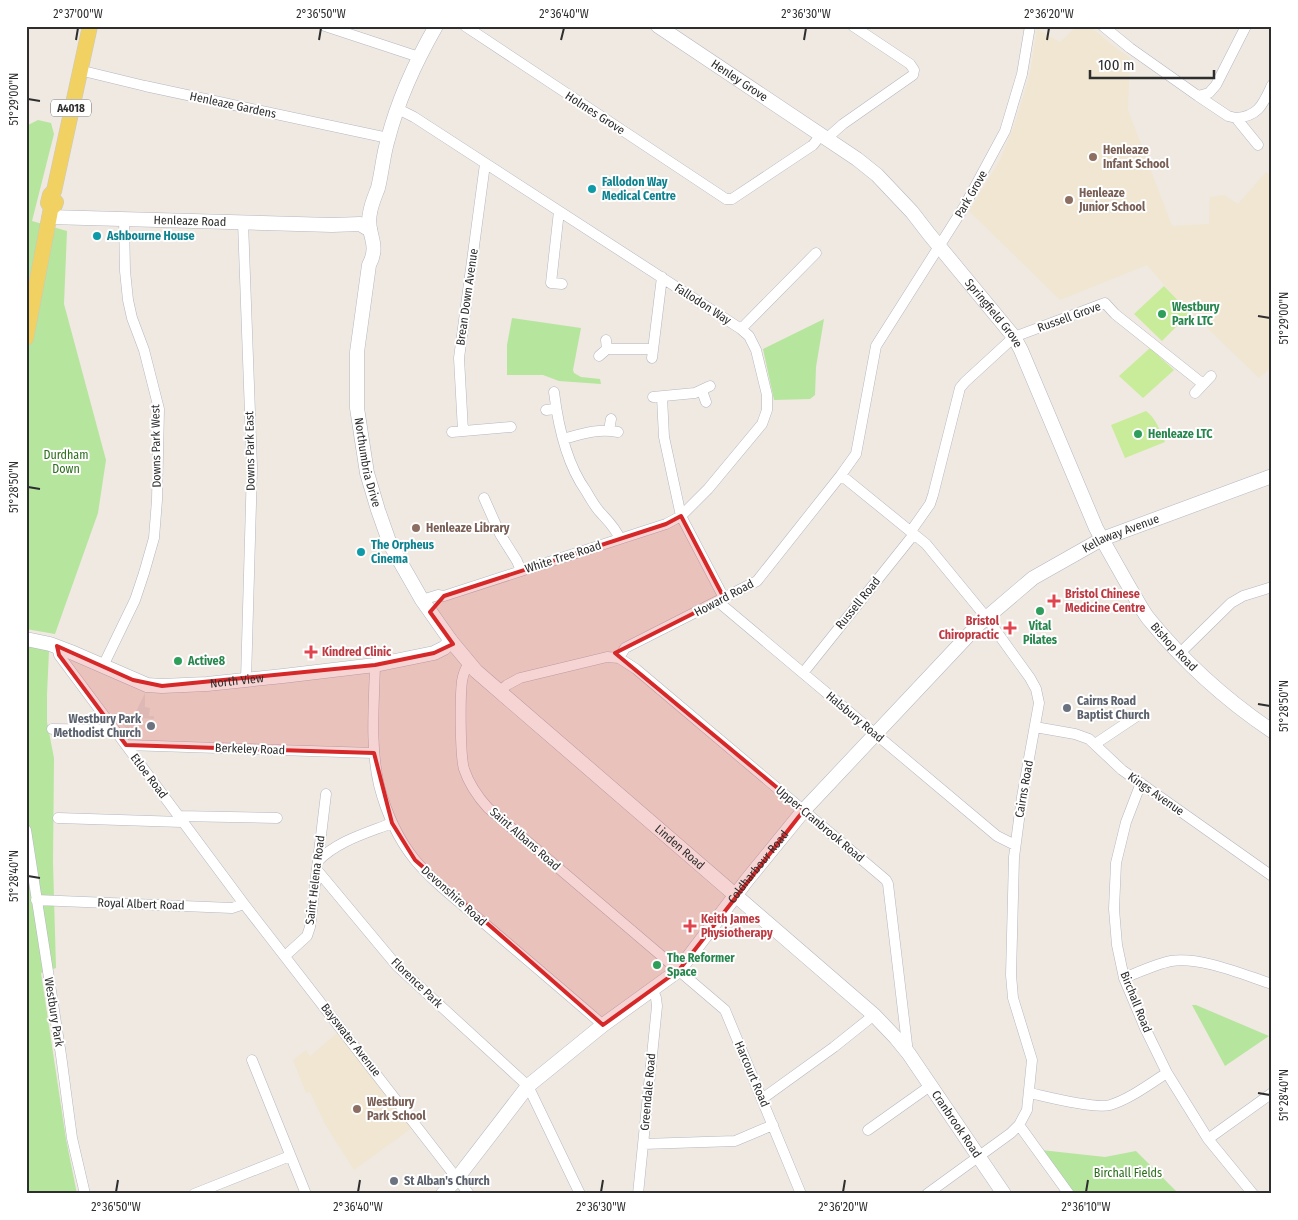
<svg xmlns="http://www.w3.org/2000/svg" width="1298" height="1220" font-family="'Fira Sans Condensed',sans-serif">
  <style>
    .education { fill: #f0e6d1 }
    .green { fill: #b6e59e }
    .pitch { fill: #c9ec9a }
    .plaza { fill: #dfdcd8 }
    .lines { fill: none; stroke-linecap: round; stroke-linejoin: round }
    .street-casing { stroke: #b4b7c1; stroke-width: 11 }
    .secondary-casing { stroke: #b4b7c1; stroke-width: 15 }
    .primary-casing { stroke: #c9c9c9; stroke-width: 16 }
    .street { stroke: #fff; stroke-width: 10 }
    .secondary { stroke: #fff; stroke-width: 14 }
    .primary { stroke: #f2d163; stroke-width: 15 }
    .marked { fill: #d62828; fill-opacity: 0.2; stroke: #d62828; stroke-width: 4; stroke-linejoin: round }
    .ticks { fill: none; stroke: #2e2e2e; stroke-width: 2 }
    .education-dot { fill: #8d6e63; stroke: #fff; stroke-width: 2 }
    .culture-dot { fill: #0f9aa8; stroke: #fff; stroke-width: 2 }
    .leisure-dot { fill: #2e9e5b; stroke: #fff; stroke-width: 2 }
    .health-dot { fill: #e0444e; stroke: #fff; stroke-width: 2 }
    .worship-dot { fill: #6b7280; stroke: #fff; stroke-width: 2 }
    .labels { text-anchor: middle; stroke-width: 4; stroke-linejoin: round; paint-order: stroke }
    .shield { fill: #fff; stroke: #6d6d6d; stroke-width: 1 }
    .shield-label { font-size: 11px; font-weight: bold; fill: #2e2e2e }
    .street-label { font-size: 12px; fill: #2e2e2e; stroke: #fff }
    .education-label { font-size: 12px; font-weight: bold; fill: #785e54; stroke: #fff; text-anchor: start }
    .culture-label { font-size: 12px; font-weight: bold; fill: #0d838f; stroke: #fff; text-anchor: start }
    .leisure-label { font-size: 12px; font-weight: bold; fill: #27864d; stroke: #fff; text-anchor: start }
    .park-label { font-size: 12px; fill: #2c6e1b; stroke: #fff }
    .health-label { font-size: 12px; font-weight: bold; fill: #be3a42; stroke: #fff; text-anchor: start }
    .worship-label { font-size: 12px; font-weight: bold; fill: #5b616d; stroke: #fff; text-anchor: start }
    .neatline { fill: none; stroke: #2e2e2e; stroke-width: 2 }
    .ticks-label { font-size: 12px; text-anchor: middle; fill: #2e2e2e }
  </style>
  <rect width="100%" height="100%" fill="#efe9e1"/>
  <path class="education" d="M1077,26H1090L1112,45L1130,58L1128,110L1172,226L1209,224L1210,197L1224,195L1238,204L1266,172L1272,177V366L1259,378L1173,295L1147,265L1060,300L969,211L1000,160L1016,120L1030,74L1037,29L1060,42Z
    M337,1033L412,1128L354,1170L326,1126L310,1092L306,1093L293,1060L306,1050L310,1056Z"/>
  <path class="green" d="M38,120L51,123L54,134L32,221L67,231L64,304L106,460L98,513L55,634L26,629V126Z
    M512,318L581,328L573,370L574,373L581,377L600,379L601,384L559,381L543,375H507V345Z
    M824,319L816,367L815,395L810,399L774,400L763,349Z
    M26,644L49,651L47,694V722L54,758L53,863L56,968L41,973L66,1139L77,1194H26Z
    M1192,1005H1196L1269,1036L1225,1066Z
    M1041,1150L1105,1157L1136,1151L1179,1194H1073Z"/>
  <path class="pitch" d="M1164,286L1190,313L1162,341L1134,314Z
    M1150,348L1174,370L1143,398L1119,376Z
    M1146,411C1156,418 1160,431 1165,442L1125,458L1111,425Z"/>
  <path class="plaza" d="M145,693V707L150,708L149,716H154V719L138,718L135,720L133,734L123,725L135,714Z"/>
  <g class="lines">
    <defs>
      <path id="street" d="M325,26L419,57
        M465,26L726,199H732L813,145L820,136
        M1103,26L1130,48L1198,96L1228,116L1236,118L1258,145
        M79,70L145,86L388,138
        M1198,96L1209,93L1216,85L1246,26
        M398,109L414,117L741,329L749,336L756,350L767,395V410L762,424L708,489L681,516L666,524L444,596L438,595L422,600
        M1236,118C1259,116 1263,104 1272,85
        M826,139L843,124L913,75L914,70L910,64L853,26
        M559,211L551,283L562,284
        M243,222L252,468L246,680
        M741,329L816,253
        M607,349H652
        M599,356L607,349L606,340
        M652,358L662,277
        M702,391L706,402
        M554,392C558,425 566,463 586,491C590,498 594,505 599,511C607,520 615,527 620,539
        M1195,393L1211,376
        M653,397L695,393L710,386
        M662,397L664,437L681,516L724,598
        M546,410L556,409
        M609,430L611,419
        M463,431L459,358L485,164
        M452,432L511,427
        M563,439C582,434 598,428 618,432
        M841,475L926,544L986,617L1030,678L1036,689L1039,703L1022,797L1014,857L1011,975L1013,998L1032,1060L1027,1110L1019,1125L1011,1133L927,1194
        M484,498L500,534L517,561L521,571
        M911,531L930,504L933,495L960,388L965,382L1014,337L1105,303L1115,314L1203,384
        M719,600L722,605L997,836L1015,845
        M57,646L59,655L244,904L469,1194
        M1180,653L1231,603L1243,596L1272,587
        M619,658L625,648L757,581L841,475L856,454L876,346L964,207L1005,131L1022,74L1030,26
        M469,663C465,669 463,675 462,681C460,697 460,755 464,769C469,784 478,797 488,808L725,1010L801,1194
        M375,665C374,705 370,746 379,785C386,812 398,839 415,860C435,884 462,904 485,924C525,958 564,991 603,1025
        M103,666L135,600L144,573L154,538L157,500L159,409L144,350L132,318L128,300L125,271L124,219
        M803,673L914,534
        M499,692L507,685L520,678L607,657L619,658L636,669L886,880L888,884L908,1053
        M1035,727L1075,734L1089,739L1122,770L1272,876
        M52,729L114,730
        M1095,744L1137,716
        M126,745L374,753
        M1141,783L1126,822L1116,863L1114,909L1117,945L1124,978L1145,1028L1167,1073L1208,1139L1253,1194
        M178,816L277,818
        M58,818L182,822
        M26,830L61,1055L72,1138L85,1194
        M318,861C337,841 367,833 392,823
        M317,870L397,966L528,1086L580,1194
        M36,900L232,908L244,904
        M285,956L307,936L310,927L326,794
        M1124,978C1139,972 1156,964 1171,961C1200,956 1244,975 1272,984
        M252,1060L306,1194
        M1030,1093C1048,1097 1094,1109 1110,1105C1130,1099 1149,1084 1167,1073
        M762,1099L834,1047L874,1015
        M1019,1125L1069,1194
        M868,1130L930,1086
        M1208,1139L1272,1093
        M643,1144L735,1141L773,1125
        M194,1194L290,1156
        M638,1194L657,1006L656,998L653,990"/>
      <g id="secondary">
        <path id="s1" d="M436,26C416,61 398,100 388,139C383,155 382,172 378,188C375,196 371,205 370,213C365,233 381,243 369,265L357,352V408L367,473L378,510L390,544L422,600L451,641L476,671L874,1015L896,1038L909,1054L1004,1194"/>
        <path id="s2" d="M658,26L857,159L877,175L912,212L929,234L1014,337L1021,350L1096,528C1108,550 1120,571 1132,592C1137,600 1142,610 1148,618C1183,661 1226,700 1272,731"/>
        <path id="s3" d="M49,217L332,225L360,224L370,230"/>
        <path id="s4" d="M26,639L50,644L71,652L147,685L162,686L207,684L283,676L375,665L434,653L444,648L451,641"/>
        <path id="s5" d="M443,1194L458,1177L528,1086L603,1025L679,970L747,880L804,810L979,624L1033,578L1102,539L1272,476"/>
      </g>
      <path id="primary" d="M51,208L48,203L50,195L54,191L90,26
        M26,338L51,208L55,205L56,202"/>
    </defs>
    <use href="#street" class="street-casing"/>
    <use href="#secondary" class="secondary-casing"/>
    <use href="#primary" class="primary-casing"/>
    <use href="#street" class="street"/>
    <use href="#secondary" class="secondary"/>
    <use href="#primary" class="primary"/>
  </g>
  <path class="marked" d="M681,516L724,598L615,653L804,810L679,970L603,1025L415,860L392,823L374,753L126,745L59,655L57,646L133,680L162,686L375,665L434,653L453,644L430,612L444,596L666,524Z"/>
  <path class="ticks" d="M76,40L78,28M319,40L321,28M561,40L564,28M804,40L806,28M1047,40L1049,28M28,99L40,101M1258,316L1270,318M28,487L40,489M1258,704L1270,706M28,876L40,878M1258,1093L1270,1095M116,1192L118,1180M358,1192L360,1180M601,1192L603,1180M843,1192L845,1180M1086,1192L1088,1180"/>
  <g class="education-dot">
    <circle cx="1093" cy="157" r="5"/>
    <circle cx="1069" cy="200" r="5"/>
    <circle cx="416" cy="528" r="5"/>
    <circle cx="357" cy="1109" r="5"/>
  </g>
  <g class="culture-dot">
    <circle cx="592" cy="189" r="5"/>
    <circle cx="97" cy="236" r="5"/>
    <circle cx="361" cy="552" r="5"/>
  </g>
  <g class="leisure-dot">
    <circle cx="1162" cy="314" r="5"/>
    <circle cx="1138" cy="434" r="5"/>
    <circle cx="1040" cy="611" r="5"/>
    <circle cx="178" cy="661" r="5"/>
    <circle cx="657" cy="965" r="5"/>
  </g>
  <g class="health-dot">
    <path d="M1051.5 593.5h5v5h5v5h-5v5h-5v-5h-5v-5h5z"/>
    <path d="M1007.5 620.5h5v5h5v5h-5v5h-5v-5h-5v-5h5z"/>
    <path d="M308.5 644.5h5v5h5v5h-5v5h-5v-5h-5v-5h5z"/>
    <path d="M687.5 918.5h5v5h5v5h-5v5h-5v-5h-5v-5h5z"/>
  </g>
  <g class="worship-dot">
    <circle cx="1067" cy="708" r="5"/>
    <circle cx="151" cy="726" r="5"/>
    <circle cx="394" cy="1181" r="5"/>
  </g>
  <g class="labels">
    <rect class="shield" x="51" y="99.5" width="40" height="17" rx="4"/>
    <g class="shield-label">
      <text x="71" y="112">A4018</text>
    </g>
    <g class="street-label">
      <text dy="4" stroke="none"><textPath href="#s2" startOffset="98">Henley Grove</textPath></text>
      <text transform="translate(233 105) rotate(12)" y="4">Henleaze Gardens</text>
      <text transform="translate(595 113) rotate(33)" y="4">Holmes Grove</text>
      <text transform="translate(971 194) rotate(-60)" y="4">Park Grove</text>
      <text dy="4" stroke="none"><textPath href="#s3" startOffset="141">Henleaze Road</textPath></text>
      <text transform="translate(467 297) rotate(-82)" y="4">Brean Down Avenue</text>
      <text transform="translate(703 304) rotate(33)" y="4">Fallodon Way</text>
      <text dy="4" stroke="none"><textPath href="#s2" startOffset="446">Springfield Grove</textPath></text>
      <text transform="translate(1069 317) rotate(-20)" y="4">Russell Grove</text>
      <text transform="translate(156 446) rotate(-91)" y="4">Downs Park West</text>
      <text transform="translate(250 451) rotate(-91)" y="4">Downs Park East</text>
      <text dy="4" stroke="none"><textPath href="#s1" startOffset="452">Northumbria Drive</textPath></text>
      <text dy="4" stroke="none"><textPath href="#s5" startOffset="956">Kellaway Avenue</textPath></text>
      <text transform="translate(563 557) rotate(-18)" y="4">White Tree Road</text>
      <text transform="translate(724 598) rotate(-28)" y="4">Howard Road</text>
      <text transform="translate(858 603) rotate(-51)" y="4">Russell Road</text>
      <text dy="4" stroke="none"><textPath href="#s2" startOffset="828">Bishop Road</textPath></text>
      <text dy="4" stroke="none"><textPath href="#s4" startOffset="220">North View</textPath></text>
      <text transform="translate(855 717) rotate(40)" y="4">Halsbury Road</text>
      <text transform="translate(250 749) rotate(2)" y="4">Berkeley Road</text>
      <text transform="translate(149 776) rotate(53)" y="4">Etloe Road</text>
      <text transform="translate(1024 789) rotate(-80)" y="4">Cairns Road</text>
      <text transform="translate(1156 794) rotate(35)" y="4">Kings Avenue</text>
      <text transform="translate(820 824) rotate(40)" y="4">Upper Cranbrook Road</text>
      <text transform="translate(525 839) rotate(41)" y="4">Saint Albans Road</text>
      <text dy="4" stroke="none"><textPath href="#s1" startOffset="960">Linden Road</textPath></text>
      <text dy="4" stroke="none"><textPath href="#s5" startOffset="458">Coldharbour Road</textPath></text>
      <text transform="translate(315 880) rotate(-83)" y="4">Saint Helena Road</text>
      <text transform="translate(454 896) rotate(42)" y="4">Devonshire Road</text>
      <text transform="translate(141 904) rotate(2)" y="4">Royal Albert Road</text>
      <text transform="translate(417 983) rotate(44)" y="4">Florence Park</text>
      <text transform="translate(1136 1002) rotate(68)" y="4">Birchall Road</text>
      <text transform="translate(54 1012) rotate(81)" y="4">Westbury Park</text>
      <text transform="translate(351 1040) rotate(52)" y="4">Bayswater Avenue</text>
      <text transform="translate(752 1074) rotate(67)" y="4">Harcourt Road</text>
      <text transform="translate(648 1092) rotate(-85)" y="4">Greendale Road</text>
      <text dy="4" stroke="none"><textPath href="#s1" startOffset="1354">Cranbrook Road</textPath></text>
    </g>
    <g class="education-label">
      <text x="1103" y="154">Henleaze<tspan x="1103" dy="14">Infant School</tspan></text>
      <text x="1079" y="197">Henleaze<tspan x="1079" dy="14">Junior School</tspan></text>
      <text x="426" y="532">Henleaze Library</text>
      <text x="367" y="1106">Westbury<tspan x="367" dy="14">Park School</tspan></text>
    </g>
    <g class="culture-label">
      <text x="602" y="186">Fallodon Way<tspan x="602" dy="14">Medical Centre</tspan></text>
      <text x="107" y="240">Ashbourne House</text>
      <text x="371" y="549">The Orpheus<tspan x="371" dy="14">Cinema</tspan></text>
    </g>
    <g class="leisure-label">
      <text x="1172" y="311">Westbury<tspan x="1172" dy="14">Park LTC</tspan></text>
      <text x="1148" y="438">Henleaze LTC</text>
      <text x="1040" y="630" text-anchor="middle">Vital<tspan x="1040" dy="14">Pilates</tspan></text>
      <text x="188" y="665">Active8</text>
      <text x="667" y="962">The Reformer<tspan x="667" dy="14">Space</tspan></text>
    </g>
    <g class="park-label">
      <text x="66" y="459">Durdham<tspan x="66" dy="14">Down</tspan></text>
      <text x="1128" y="1177">Birchall Fields</text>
    </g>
    <g class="health-label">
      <text x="1065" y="598">Bristol Chinese<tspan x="1065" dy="14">Medicine Centre</tspan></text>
      <text x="999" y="625" text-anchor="end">Bristol<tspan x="999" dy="14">Chiropractic</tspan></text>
      <text x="322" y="656">Kindred Clinic</text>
      <text x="701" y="923">Keith James<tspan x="701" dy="14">Physiotherapy</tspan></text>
    </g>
    <g class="worship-label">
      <text x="1077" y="705">Cairns Road<tspan x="1077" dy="14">Baptist Church</tspan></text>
      <text x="141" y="723" text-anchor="end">Westbury Park<tspan x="141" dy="14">Methodist Church</tspan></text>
      <text x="404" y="1185">St Alban's Church</text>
    </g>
  </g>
  <rect width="1298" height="1220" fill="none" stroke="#ffffff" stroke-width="55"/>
  <path d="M1090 70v8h124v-8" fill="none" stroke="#2e2e2e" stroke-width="2.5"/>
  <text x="1098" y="70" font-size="15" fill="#2e2e2e" stroke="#ffffff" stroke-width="4" paint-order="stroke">100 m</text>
  <rect x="28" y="28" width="1242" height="1164" class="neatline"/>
  <g class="ticks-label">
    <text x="78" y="18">2°37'00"W</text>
    <text x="321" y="18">2°36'50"W</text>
    <text x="564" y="18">2°36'40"W</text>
    <text x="806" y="18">2°36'30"W</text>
    <text x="1049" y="18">2°36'20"W</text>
    <text transform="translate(14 99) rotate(-90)" y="4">51°29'00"N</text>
    <text transform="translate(1284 318) rotate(-90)" y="4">51°29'00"N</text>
    <text transform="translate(14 487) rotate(-90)" y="4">51°28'50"N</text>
    <text transform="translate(1284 706) rotate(-90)" y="4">51°28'50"N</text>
    <text transform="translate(14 876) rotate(-90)" y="4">51°28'40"N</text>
    <text transform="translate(1284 1095) rotate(-90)" y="4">51°28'40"N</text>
    <text x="116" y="1211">2°36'50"W</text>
    <text x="358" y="1211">2°36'40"W</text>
    <text x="601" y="1211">2°36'30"W</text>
    <text x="843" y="1211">2°36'20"W</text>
    <text x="1086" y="1211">2°36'10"W</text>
  </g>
</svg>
